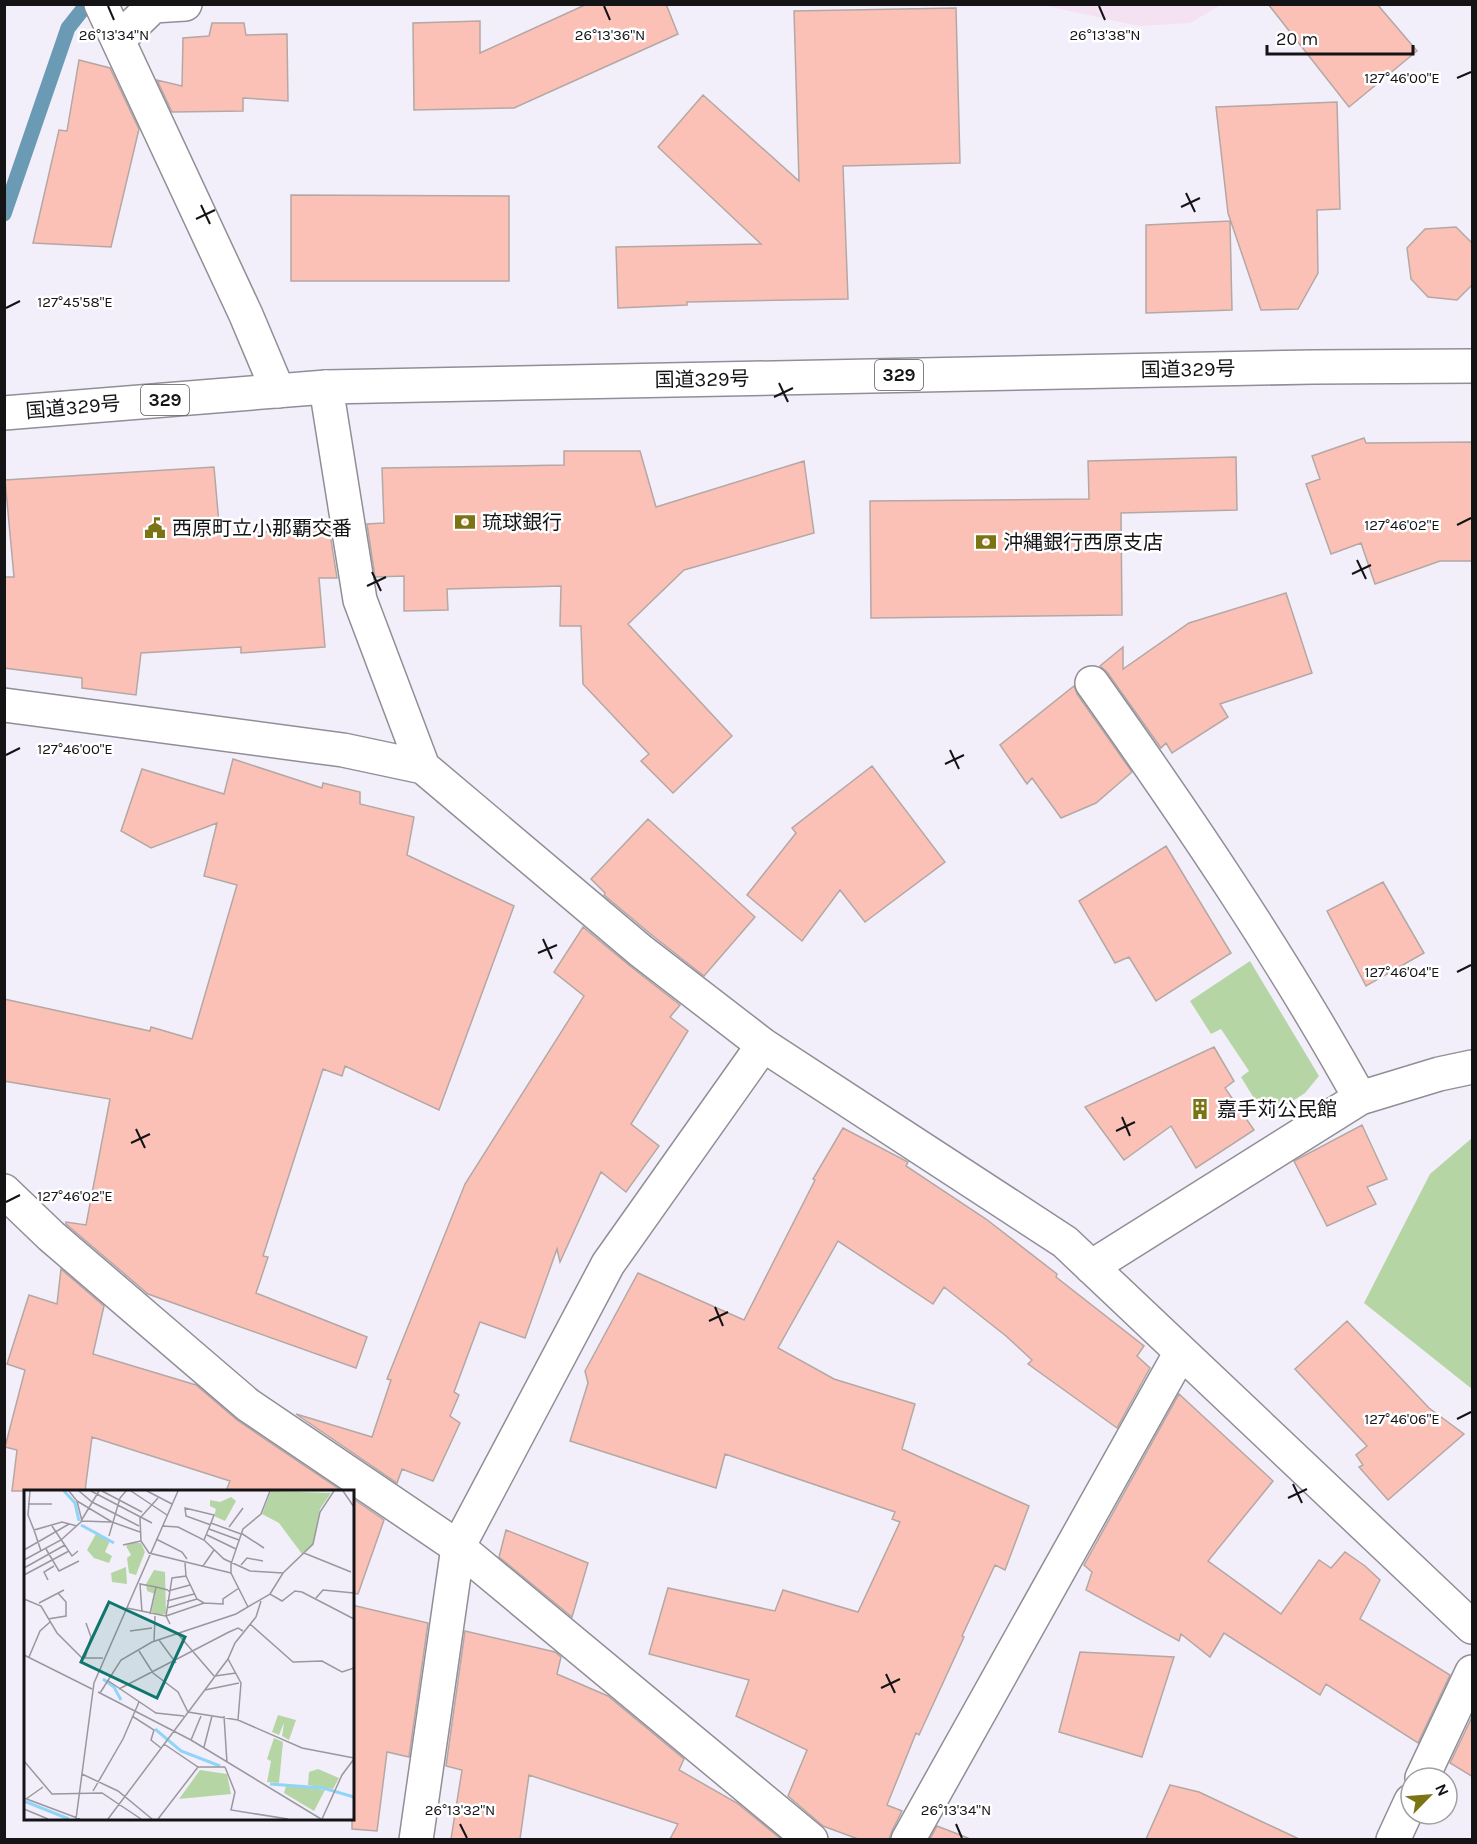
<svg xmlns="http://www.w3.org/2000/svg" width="1477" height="1844" font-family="Karla,'Noto Sans JP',sans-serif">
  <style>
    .education { fill: #f4e1f1 }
    .green { fill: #b6d5a4 }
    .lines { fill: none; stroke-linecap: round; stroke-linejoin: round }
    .stream { stroke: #6b9bb4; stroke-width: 15 }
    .building { fill: #fbc1b7; stroke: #b4a8a5; stroke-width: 1.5 }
    .street-casing { stroke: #918e97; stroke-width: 36 }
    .highway-casing { stroke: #918e97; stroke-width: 36 }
    .street { stroke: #fff; stroke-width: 33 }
    .highway { stroke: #fff; stroke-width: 33 }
    .ticks { fill: none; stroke: #141316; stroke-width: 2 }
    .labels { text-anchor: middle; stroke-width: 5; stroke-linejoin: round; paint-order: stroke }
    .shield { fill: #fff; stroke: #5a5a5c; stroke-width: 1.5 }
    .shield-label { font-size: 18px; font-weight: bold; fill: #141316 }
    .street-label { font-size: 20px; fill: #141316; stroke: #fff }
    .poi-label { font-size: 20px; fill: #141316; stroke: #fff; text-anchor: start }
    .inset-river { fill: none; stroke: #90d5f8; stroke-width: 3 }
    .inset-road { fill: none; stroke: #9a979f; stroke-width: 1.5 }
    .view { fill: #0f766e; fill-opacity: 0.15; stroke: #0f766e; stroke-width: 3 }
    .inset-edge { fill: none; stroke: #141316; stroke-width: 3 }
    .ticks-label { font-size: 15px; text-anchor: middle; fill: #141316; stroke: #fff; stroke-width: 5; stroke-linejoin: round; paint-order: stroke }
  </style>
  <rect width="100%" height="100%" fill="#f3effa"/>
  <path class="education" d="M1042,5H1221L1190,23L1139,26Z"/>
  <path class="green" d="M1250,961L1319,1076L1305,1093L1266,1118L1241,1077L1249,1071L1221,1029L1211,1034L1190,1001Z
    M1472,1138V1389L1364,1303L1430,1174Z"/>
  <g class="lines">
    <path class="stream" d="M4,214L68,28L87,4"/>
  </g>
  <path class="building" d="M587,4H666L678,34L514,108L414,110L413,23L480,21V53Z
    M1268,4H1377L1417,51L1349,107Z
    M956,8L960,163L843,166L848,299L687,302V305L618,308L616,247L761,244L658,147L703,95L799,181L794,11Z
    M212,23H244L246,35L287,34L288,101L243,98V111L172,112L157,80L182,86L183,38L209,36Z
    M79,60L110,68L139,129L111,247L33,243L59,130L67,131Z
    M1337,102L1340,209L1317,210L1318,273L1298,309L1261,310L1228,213L1216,107Z
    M291,195L509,196V281H291Z
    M1230,221L1232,310L1146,313V225Z
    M1456,227L1473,244V284L1457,300L1428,297L1411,279L1407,248L1425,229Z
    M1364,438L1366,443L1473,442V561H1440L1375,584L1361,543L1331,554L1306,484L1320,479L1312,456Z
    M564,451H640L656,507L804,461L814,533L684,570L628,624L732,736L673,793L641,761L649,754L583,684L581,626H560L561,586L447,589L448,610L404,611V576L375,577L367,524L384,523L382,468L564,465Z
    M1236,457L1237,510L1121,513L1122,615L871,618L870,501L1089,499L1088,461Z
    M214,467L220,535L329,527L337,578H319L325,647L241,653V647L141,653L136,695L82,688V678L4,668V577H14L5,480Z
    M1286,593L1312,673L1220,704L1228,717L1172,753L1166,743L1161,748L1107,672L1100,666L1123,647V669L1189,623Z
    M1074,686L1077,694L1132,772L1096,803L1061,818L1032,778L1027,784L1000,745Z
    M233,759L322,788L323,783L360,792V804L414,817L407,855L514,906L439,1110L345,1066L342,1076L323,1069L263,1256L268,1257L256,1293L367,1337L356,1368L148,1294L66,1224V1222L86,1225L110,1099L4,1081V999L150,1031L151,1027L192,1039L237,885L204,876L217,823L151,848L121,831L142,769L224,794Z
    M872,766L945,862L865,922L840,890L802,941L747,895L796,833L792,828Z
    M648,819L755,917L704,976L653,936L604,895L605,893L591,879Z
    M1166,846L1231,953L1156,1001L1129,957L1115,963L1079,901Z
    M1383,882L1424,953L1366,986L1327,911Z
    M583,927L630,966L680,1005L670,1017L688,1031L631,1124L659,1146L626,1192L601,1172L560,1262L557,1249L525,1338L480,1322L454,1392L459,1395L450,1416L460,1423L433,1481L402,1469L397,1483L296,1414L372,1437L391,1380L387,1379L465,1184L584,996L554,972Z
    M1214,1047L1234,1081L1225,1088L1254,1130L1196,1168L1171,1126L1124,1160L1085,1107Z
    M1362,1125L1387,1179L1367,1187L1376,1204L1327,1226L1294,1161Z
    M843,1128L908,1162L906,1166L986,1219L1057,1274L1056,1277L1144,1346L1137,1356L1150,1368L1117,1428L1028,1364L1032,1360L1006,1336L944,1287L933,1304L838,1241L778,1348L834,1379L915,1404L902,1449L1029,1506L1005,1570L995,1565L962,1636L964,1637L919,1735L916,1733L887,1805L902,1811L892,1831L889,1839H858L823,1826L788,1796L807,1750L736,1716L749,1680L649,1654L668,1588L775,1611L783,1590L858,1612L900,1522L892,1519L895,1512L725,1454L716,1488L570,1441L588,1383L585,1371L638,1273L744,1320L815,1180L813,1179Z
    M61,1269L104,1306L93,1354L196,1385L237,1420L342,1491H226L230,1481L92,1437L85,1491H12L17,1450L5,1447L25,1370L7,1364L29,1295L57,1304Z
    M1347,1321L1429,1408L1464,1434L1388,1500L1359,1467L1363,1465L1356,1455L1367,1446L1295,1369Z
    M1179,1394L1273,1481L1208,1561L1281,1614L1319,1560L1331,1568L1345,1552L1365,1566L1380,1580L1360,1619L1450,1675L1418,1743L1326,1684L1320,1695L1224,1633L1210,1657L1181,1634L1179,1641L1086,1590L1092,1572L1084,1565Z
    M352,1498L384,1520L358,1594L352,1593Z
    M506,1530L588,1563L572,1617L499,1557Z
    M352,1605L428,1623L409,1757L387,1752L377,1831L352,1829Z
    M465,1631L555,1652L561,1657L557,1674L608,1696L684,1759L679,1770L737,1803L781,1839H670L678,1824L529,1775L520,1839H451L462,1770L446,1766Z
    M1080,1652L1174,1657L1142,1757L1059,1732Z
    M1473,1715V1777L1450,1763Z
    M1170,1785L1199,1792L1299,1839H1146Z
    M937,1826L968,1838V1839H930Z"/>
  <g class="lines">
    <defs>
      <path id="street" d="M101,4L246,315L278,391
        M118,40L153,6L185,4
        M326,387L360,600L423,767
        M1092,683C1187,817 1280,954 1360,1098
        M4,705L343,750L423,767L641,951L763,1045L1065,1242L1472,1627
        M4,1191L51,1236L248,1405L458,1547L811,1840
        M1091,1267L1360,1098L1439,1074L1472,1067
        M1422,1778L1472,1672
        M416,1840L458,1547L608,1264L763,1045
        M908,1840L1181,1352
        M1393,1840L1411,1801"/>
      <path id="highway" d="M4,413L326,387L1313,367L1472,366"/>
    </defs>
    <use href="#street" class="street-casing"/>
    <use href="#highway" class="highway-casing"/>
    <use href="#street" class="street"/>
    <use href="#highway" class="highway"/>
  </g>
  <path class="ticks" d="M108,6L114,20M604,6L610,20M1099,6L1105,20M1457,78L1471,72M1186,193L1195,212M201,205L210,224M1181,207L1200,198M196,219L215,210M6,308L20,301M779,383L788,402M774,397L793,388M1457,525L1471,518M1357,560L1366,579M372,572L381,591M1352,574L1371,565M367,586L386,577M950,750L959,769M6,755L20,748M945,764L964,755M543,939L552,959M538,953L557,945M1457,972L1471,965M1122,1117L1130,1136M136,1129L145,1148M1116,1131L1135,1122M131,1143L150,1134M6,1202L20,1195M715,1307L723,1326M709,1321L728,1312M1457,1419L1471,1412M1293,1484L1302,1503M1288,1498L1307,1489M886,1674L895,1693M881,1688L900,1679M460,1824L467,1838M956,1824L962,1838"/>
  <defs>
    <symbol id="bank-bare" viewBox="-9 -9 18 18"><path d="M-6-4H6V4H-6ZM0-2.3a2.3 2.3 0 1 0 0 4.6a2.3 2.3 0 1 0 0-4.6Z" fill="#7c7315" stroke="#fff" stroke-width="2.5" paint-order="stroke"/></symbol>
    <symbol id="civic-bare" viewBox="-9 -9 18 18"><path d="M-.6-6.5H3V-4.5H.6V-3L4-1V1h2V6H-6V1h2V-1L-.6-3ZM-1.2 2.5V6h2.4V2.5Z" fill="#7c7315" stroke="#fff" stroke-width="2.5" paint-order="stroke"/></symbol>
    <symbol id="building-bare" viewBox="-9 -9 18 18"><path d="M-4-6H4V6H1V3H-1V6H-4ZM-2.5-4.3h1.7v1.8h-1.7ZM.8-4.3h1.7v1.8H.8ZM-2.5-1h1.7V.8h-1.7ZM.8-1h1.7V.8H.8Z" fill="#7c7315" stroke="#fff" stroke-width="2.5" paint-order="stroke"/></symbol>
  </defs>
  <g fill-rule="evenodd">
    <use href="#bank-bare" x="450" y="507" width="30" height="30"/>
    <use href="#civic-bare" x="140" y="513" width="30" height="30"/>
    <use href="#bank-bare" x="971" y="527" width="30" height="30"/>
    <use href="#building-bare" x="1185" y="1094" width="30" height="30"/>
  </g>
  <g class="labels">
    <g class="shield">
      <rect x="875" y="360" width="48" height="30" rx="4.5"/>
      <rect x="141" y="385" width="48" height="30" rx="4.5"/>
    </g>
    <g class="shield-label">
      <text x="899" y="381">329</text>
      <text x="165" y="406">329</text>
    </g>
    <g class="street-label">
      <text transform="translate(1188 369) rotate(-1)" y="7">国道329号</text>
      <text transform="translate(702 379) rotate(-1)" y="7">国道329号</text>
      <text transform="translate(73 407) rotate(-5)" y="7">国道329号</text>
    </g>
    <g class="poi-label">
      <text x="482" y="529">琉球銀行</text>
      <text x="172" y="535">西原町立小那覇交番</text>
      <text x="1003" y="549">沖縄銀行西原支店</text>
      <text x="1217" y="1116">嘉手苅公民館</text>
    </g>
  </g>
  <g transform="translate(24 1490)">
    <rect width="330" height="330" fill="#f3effa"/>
    <path d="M247,1L307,3L296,19L289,54L278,64L255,33L238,24ZM207,7L212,11L201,31L190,26L192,19L186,16V10L196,12ZM73,42L86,51L81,62L88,66L85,73L70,68L63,60ZM106,53H117L121,62L112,85L105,83L103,68L107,65L102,56ZM102,77L103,94L88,92L87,83ZM130,80L141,82L142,124H127L131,104L123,101L122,94ZM254,225L272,230L265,250L258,246L260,233L255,245L248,242ZM250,248L259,252L255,293L243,292L247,271L243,269ZM294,279L315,288L309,299L284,295L285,282ZM176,280L203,284L207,304L155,309ZM262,296L281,297L301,300L290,321L260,303Z" fill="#b6d5a4"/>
    <path class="inset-river" d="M40,1L51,13L55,31M57,35L90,53M79,189L90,197L97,210M131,239L157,261L196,276M246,294L299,298L330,307M0,311L45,329"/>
    <path class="inset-road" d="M6,1L4,25L10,40L38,32L53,36M45,1L53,11L58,31M55,1L68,12L115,36M67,1L128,33M78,1L118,22M107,1L143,25M123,1L148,14M319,1L330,17M134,8L116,28L117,51L125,63L207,83M53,11L88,32L116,42M4,14H28M57,31L75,1M58,31L87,32M187,35L162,26L161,18L190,25L187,33M28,36L48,66L54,61M138,36L154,37L180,50L200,69L226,81L259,83M205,37L219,18M185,39L215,50M10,40L17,61M217,43L240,58M183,45L212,59M85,46L96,8L102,1M132,49L158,62L163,69M180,50L187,33L217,44M99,55L117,51M22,59L35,81L55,71M0,60L45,34M280,63L327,82M0,70L37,50L58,31M217,75L223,68L239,71M179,76L190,60M0,78L41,55M0,85L45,61M162,86L173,109L180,113M24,90L20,82L30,76M144,101L166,95M246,104L259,83L289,54L296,22L310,1M292,108L299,100L330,103M0,109L17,116L33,143L58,168H79M143,111L170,104M15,113L40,100M224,117L207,83V74L219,39L237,24L246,1M103,118L142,126L148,88L162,86L161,73M143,118L173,109M118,122L116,94L132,97M126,124L132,97L144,100M24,129L42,126V112L34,103M146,134L142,126L180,113L199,114V109L215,98M226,134L269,172L298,171L318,182L330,178M106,141L128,138M153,143L190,186M135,150L152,173M130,152L131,126M115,161L129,183L154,202L164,222L214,230L278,258L330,268M0,165L68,199M5,167L16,141L26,132M61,168L67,147L62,133M204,169L217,193L214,230M191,186L212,183M83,190L132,223L160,226M95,199L205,142L214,138L219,141M181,200L215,193M74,202L167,250L297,329M76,203L97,170L128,152L212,124L246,104L258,111L271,101L278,102L330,129M108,226L130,240L127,250L137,258M200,226L203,273M167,250L177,226M140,254L174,277H201M180,257L188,226M0,271L28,304L78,303L117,329M201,277L211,302L207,320L264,329M58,284L94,301L128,329M69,301L99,249L115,212M0,308L56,329M2,309L19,297M0,319L24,329M52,329L70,193L154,1M84,329L204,169L211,153L232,127L237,111M134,329L174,277M298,329L318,285L330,269"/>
    <path class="view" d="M85,112L161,147L133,208L57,172Z"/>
    <rect width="330" height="330" class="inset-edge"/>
  </g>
  <g class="ticks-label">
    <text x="114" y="40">26°13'34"N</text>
    <text x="610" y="40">26°13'36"N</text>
    <text x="1105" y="40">26°13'38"N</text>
    <text x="1402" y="83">127°46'00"E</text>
    <text x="75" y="307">127°45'58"E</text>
    <text x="1402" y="530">127°46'02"E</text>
    <text x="75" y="754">127°46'00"E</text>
    <text x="1402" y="977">127°46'04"E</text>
    <text x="75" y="1201">127°46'02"E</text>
    <text x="1402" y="1424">127°46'06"E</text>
    <text x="460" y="1815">26°13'32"N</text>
    <text x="956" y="1815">26°13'34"N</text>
  </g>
  <rect width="1477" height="1844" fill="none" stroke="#141316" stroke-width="12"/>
  <g transform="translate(1429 1796) rotate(65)"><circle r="28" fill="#ffffff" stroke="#a1a1a2" stroke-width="1.5"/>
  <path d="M0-4.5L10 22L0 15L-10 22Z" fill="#7c7315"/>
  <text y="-9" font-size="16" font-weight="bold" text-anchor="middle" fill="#141316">N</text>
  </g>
  <path d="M1267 45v9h146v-9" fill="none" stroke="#141316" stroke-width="3"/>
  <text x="1276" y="45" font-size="18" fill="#141316" stroke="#ffffff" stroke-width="4.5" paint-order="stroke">20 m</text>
</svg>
